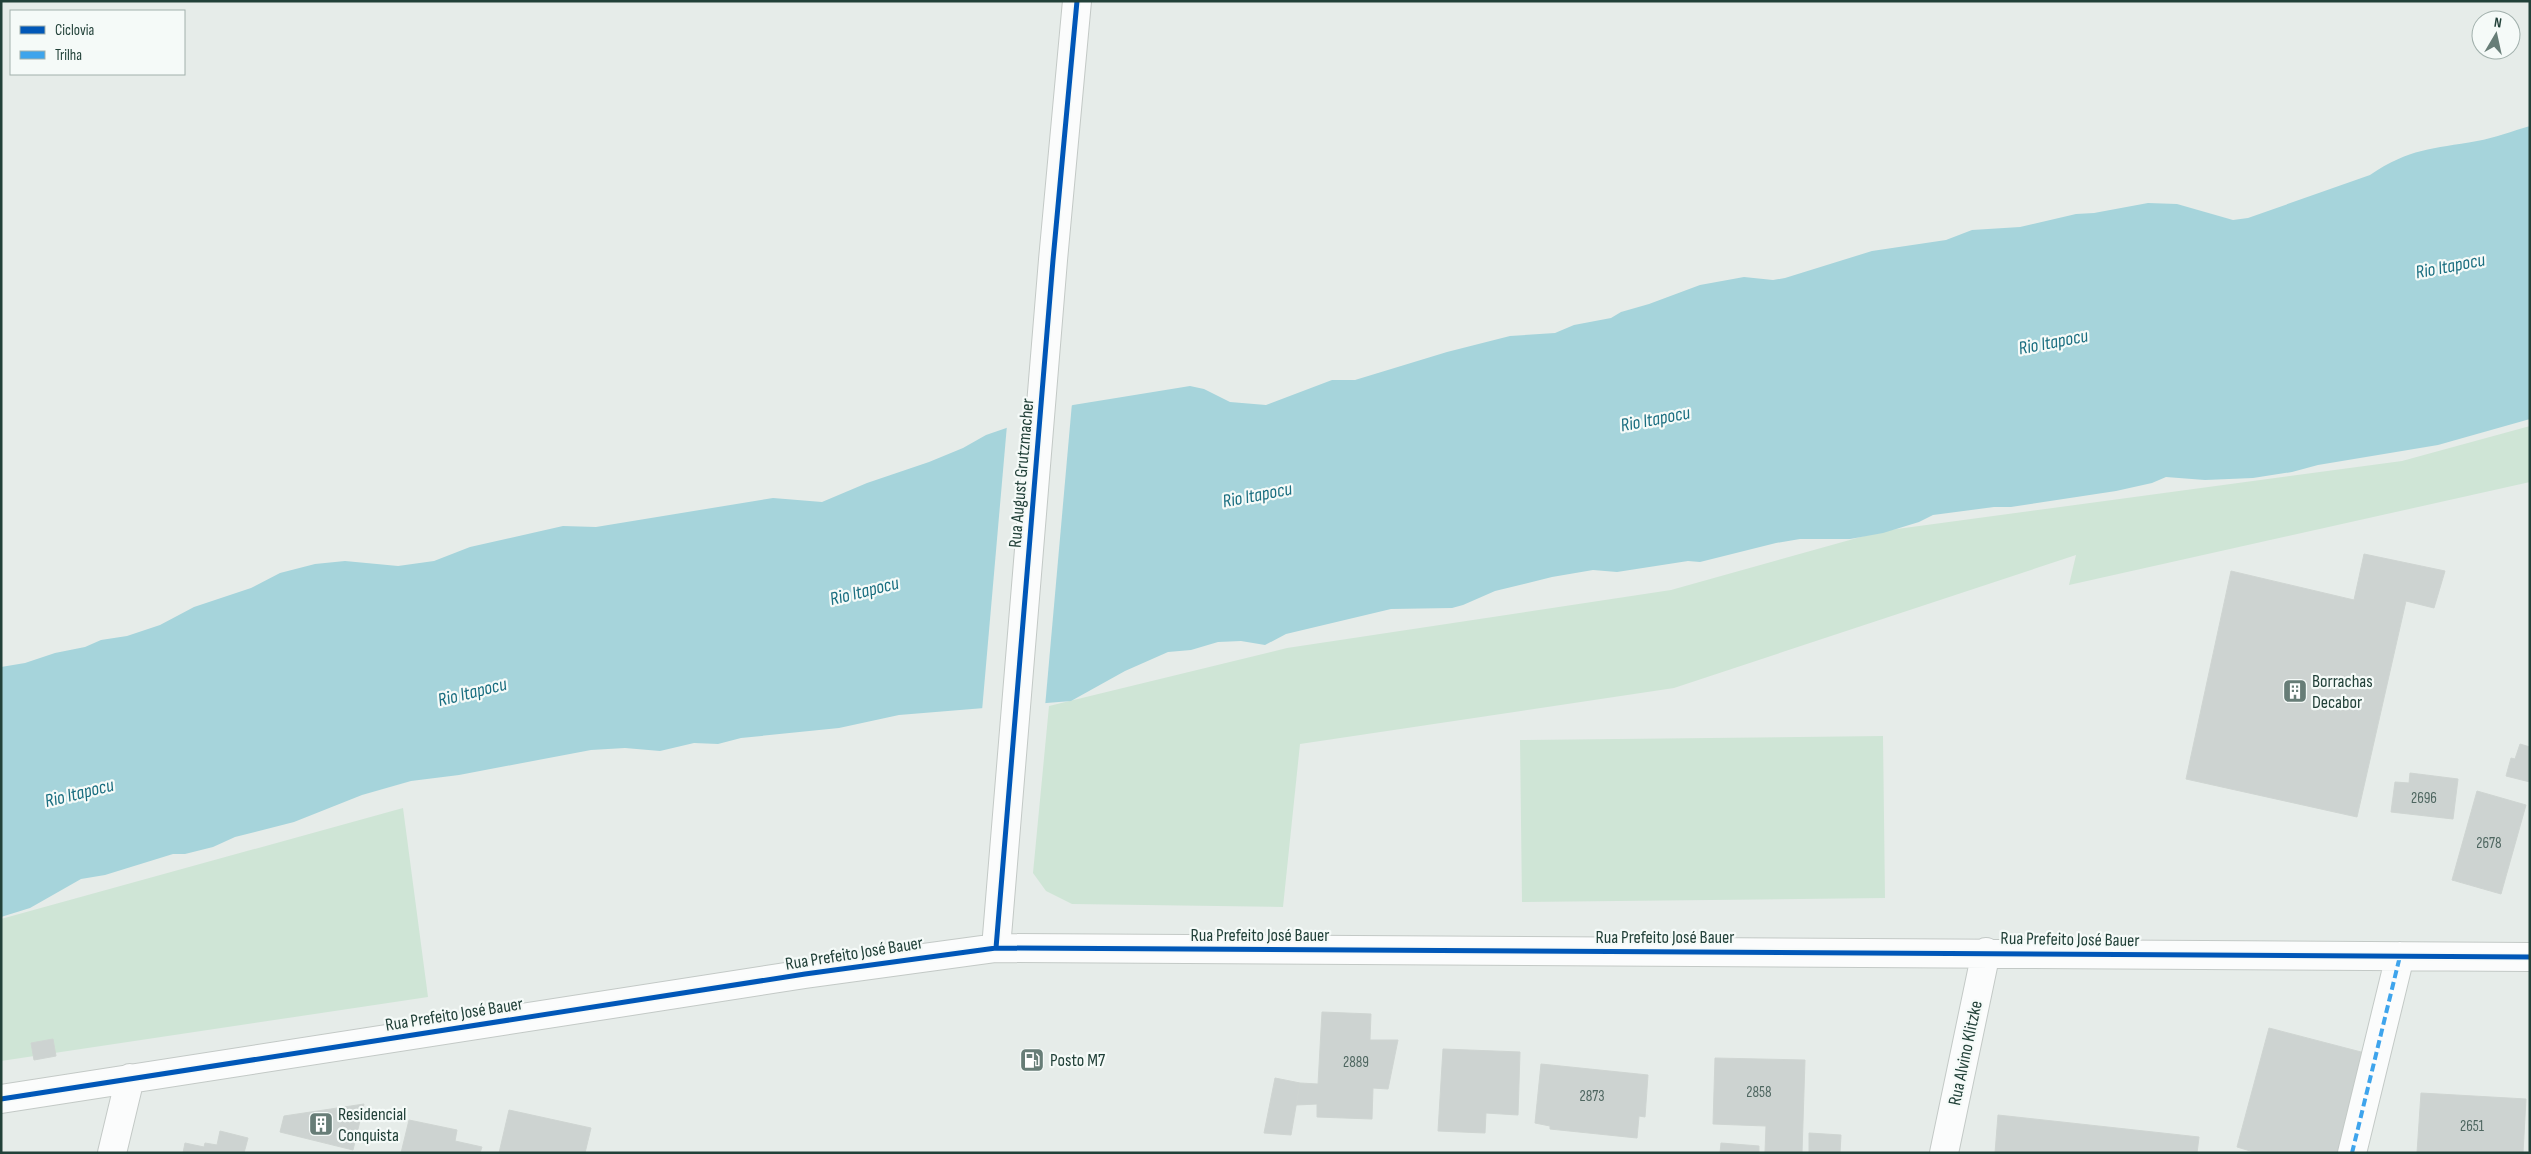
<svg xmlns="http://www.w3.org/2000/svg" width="2531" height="1154" font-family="'Sofia Sans Condensed',sans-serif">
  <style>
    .green { fill: #cfe5d6 }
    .water { fill: #a6d4db }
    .pier { fill: #e6ece9 }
    .building { fill: #cdd3d1; stroke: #cfd5d2 }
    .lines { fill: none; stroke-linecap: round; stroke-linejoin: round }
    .minor-casing { stroke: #c3c9c6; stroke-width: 30 }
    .minor { stroke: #fbfcfc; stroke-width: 28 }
    .quiet { stroke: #3ea4ec; stroke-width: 4; stroke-dasharray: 8 4; stroke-linecap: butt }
    .cycleway-casing { stroke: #f5faf8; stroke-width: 8 }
    .cycleway { stroke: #0057b8; stroke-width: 5 }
    .labels { text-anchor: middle; stroke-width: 4.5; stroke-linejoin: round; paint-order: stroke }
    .number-label { font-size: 15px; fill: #4e6660 }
    .street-label { font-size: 18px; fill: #224139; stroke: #f5faf8 }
    .poi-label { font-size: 18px; fill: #224139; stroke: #f5faf8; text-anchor: start }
    .water-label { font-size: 19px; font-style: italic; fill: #1a6e80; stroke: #f5faf8 }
  </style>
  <rect width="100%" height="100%" fill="#e6ece9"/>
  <path class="green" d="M2530,426V482L2069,585L2076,555L1674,688L1300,744L1283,907L1072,904L1046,891L1033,873L1049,706L1287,648L1671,590L1882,531L2402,461Z
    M1883,736L1885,898L1522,902L1520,740Z
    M403,808L428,997L1,1061V919Z"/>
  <path class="water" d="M2530,126V419L2438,445L2318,465L2292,472L2253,478L2205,480L2166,477L2152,483L2116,491L2011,507H1994L1933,515L1919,522L1883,533L1850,539H1800L1776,543L1700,562L1688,561L1617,572L1593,570L1552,577L1495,591L1463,605L1452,608L1391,609L1286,634L1265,645L1241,641L1218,642L1191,650L1168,652L1125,671L1071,701L899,715L839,728L741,738L718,744L694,743L660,751L625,748L591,750L459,775L411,781L362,795L294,822L235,837L213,847L185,854H173L105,875L81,879L30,908L1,917V667L25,663L55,653L85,647L101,640L127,636L160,625L194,607L251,588L280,573L315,564L345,561L398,566L434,561L470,547L563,526L596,527L773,498L822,502L867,483L929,462L963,448L986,435L1073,405L1190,386L1204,389L1230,402L1266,405L1332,380H1355L1447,352L1510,336L1555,333L1574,325L1611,318L1621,312L1649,304L1700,285L1744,277L1773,280L1785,278L1872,251L1946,240L1972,230L2020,227L2076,214L2094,213L2148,203L2177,204L2233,220L2248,218L2370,175C2410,148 2432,149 2477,141C2495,138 2512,131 2530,126Z"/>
  <path class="pier" d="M1072,403L1045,707L982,711L1007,425Z"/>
  <path class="building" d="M2364,554L2445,571L2434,608L2406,601L2357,817L2186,779L2231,571L2354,600Z
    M2520,744L2530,747V782L2506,776L2511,758L2515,759Z
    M2410,773L2458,779L2453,819L2391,812L2395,782L2409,783Z
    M2477,791L2526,805L2501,894L2452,880Z
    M1322,1012L1371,1014L1370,1040H1398L1388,1089L1373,1088L1372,1119L1317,1117V1104L1296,1105L1300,1083L1318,1084Z
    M2269,1028L2365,1053L2340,1153H2257L2237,1147Z
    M53,1039L56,1056L34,1060L31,1043Z
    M1443,1049L1520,1052L1518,1115L1486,1113L1485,1133L1438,1131Z
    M1715,1058L1805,1060L1802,1153L1765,1152L1766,1126L1713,1124Z
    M1541,1064L1648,1075L1645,1117L1639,1116L1637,1138L1550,1129V1126L1535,1123Z
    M1275,1078L1300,1083L1291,1135L1264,1133Z
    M2421,1093L2526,1099L2523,1153H2417Z
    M364,1104L353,1150L280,1132L284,1116Z
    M509,1110L591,1128L585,1153H499Z
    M1998,1115L2199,1137L2197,1153H1995Z
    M409,1120L457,1130L455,1141L482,1147L480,1153H401Z
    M220,1131L248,1138L244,1153H183L185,1143L204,1147L205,1143L217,1145Z
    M1809,1133L1841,1135L1840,1153H1809Z
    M1721,1143L1759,1146V1153H1720Z"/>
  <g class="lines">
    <defs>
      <path id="minor" d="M996,948L1053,260L1077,1
        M1,1099L805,974L996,948L2530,957
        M112,1153L130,1078
        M1944,1153L1986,952
        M2352,1153L2400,956"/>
    </defs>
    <use href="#minor" class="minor-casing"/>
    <use href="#minor" class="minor"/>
    <path class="quiet" d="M2352,1153L2400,956"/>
    <defs>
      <path id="cycleway" d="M996,948L1053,260L1077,1
        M1,1099L805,974L996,948L2530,957"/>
    </defs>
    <use href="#cycleway" class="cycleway-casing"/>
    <use href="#cycleway" class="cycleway"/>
  </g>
  <defs>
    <symbol id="building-square" viewBox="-11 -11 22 22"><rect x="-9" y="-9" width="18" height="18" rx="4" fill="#677d77" stroke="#f5faf8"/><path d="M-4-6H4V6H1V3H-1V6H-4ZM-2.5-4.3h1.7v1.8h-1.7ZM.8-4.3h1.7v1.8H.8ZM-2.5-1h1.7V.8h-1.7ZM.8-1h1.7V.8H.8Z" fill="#fff"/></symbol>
    <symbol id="fuel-square" viewBox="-11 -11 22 22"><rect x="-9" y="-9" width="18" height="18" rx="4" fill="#677d77" stroke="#f5faf8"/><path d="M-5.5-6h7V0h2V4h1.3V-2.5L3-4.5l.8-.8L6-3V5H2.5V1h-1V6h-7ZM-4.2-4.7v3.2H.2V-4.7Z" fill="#fff"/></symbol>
  </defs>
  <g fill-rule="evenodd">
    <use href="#building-square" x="2281" y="677" width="28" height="28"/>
    <use href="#fuel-square" x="1018" y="1046" width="28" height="28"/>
    <use href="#building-square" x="307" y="1110" width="28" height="28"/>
  </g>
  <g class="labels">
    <g class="number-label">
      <text x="2424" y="803">2696</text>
      <text x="2489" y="848">2678</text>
      <text x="1356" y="1067">2889</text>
      <text x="1759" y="1097">2858</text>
      <text x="1592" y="1101">2873</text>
      <text x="2472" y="1131">2651</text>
    </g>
    <g class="street-label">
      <text transform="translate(1021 473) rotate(-85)" y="6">Rua August Grutzmacher</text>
      <text x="1260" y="941">Rua Prefeito José Bauer</text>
      <text x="1665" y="943">Rua Prefeito José Bauer</text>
      <text transform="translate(2070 939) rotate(1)" y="6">Rua Prefeito José Bauer</text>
      <text transform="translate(854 953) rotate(-9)" y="6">Rua Prefeito José Bauer</text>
      <text transform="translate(454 1014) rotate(-9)" y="6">Rua Prefeito José Bauer</text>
      <text transform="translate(1965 1053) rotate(-78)" y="6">Rua Alvino Klitzke</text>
    </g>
    <g class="poi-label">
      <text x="2312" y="687">Borrachas<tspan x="2312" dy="21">Decabor</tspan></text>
      <text x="1050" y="1066">Posto M7</text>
      <text x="338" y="1120">Residencial<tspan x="338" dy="21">Conquista</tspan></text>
    </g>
    <g class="water-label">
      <text transform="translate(2450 265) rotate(-11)" y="7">Rio Itapocu</text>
      <text transform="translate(2053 341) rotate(-11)" y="7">Rio Itapocu</text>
      <text transform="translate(1655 418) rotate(-11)" y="7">Rio Itapocu</text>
      <text transform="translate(1257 494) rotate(-11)" y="7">Rio Itapocu</text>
      <text transform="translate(864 590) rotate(-14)" y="7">Rio Itapocu</text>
      <text transform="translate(472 691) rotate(-14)" y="7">Rio Itapocu</text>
      <text transform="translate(79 792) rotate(-14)" y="7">Rio Itapocu</text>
    </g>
  </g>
  <rect width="2531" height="1154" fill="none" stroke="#224139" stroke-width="5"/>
  <rect x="10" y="10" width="175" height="65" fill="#f5faf8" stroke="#a1b0ac"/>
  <rect x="20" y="26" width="25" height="8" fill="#0057b8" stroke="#a1b0ac"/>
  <text x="55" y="35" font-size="15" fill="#224139">Ciclovia</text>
  <rect x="20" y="51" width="25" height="8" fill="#3ea4ec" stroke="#a1b0ac"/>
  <text x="55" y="60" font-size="15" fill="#224139">Trilha</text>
  <g transform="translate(2496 35) rotate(9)"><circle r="24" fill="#f5faf8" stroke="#a1b0ac"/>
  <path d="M0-4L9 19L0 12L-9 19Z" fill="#677d77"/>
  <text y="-8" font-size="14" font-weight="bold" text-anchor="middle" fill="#224139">N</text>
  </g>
</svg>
